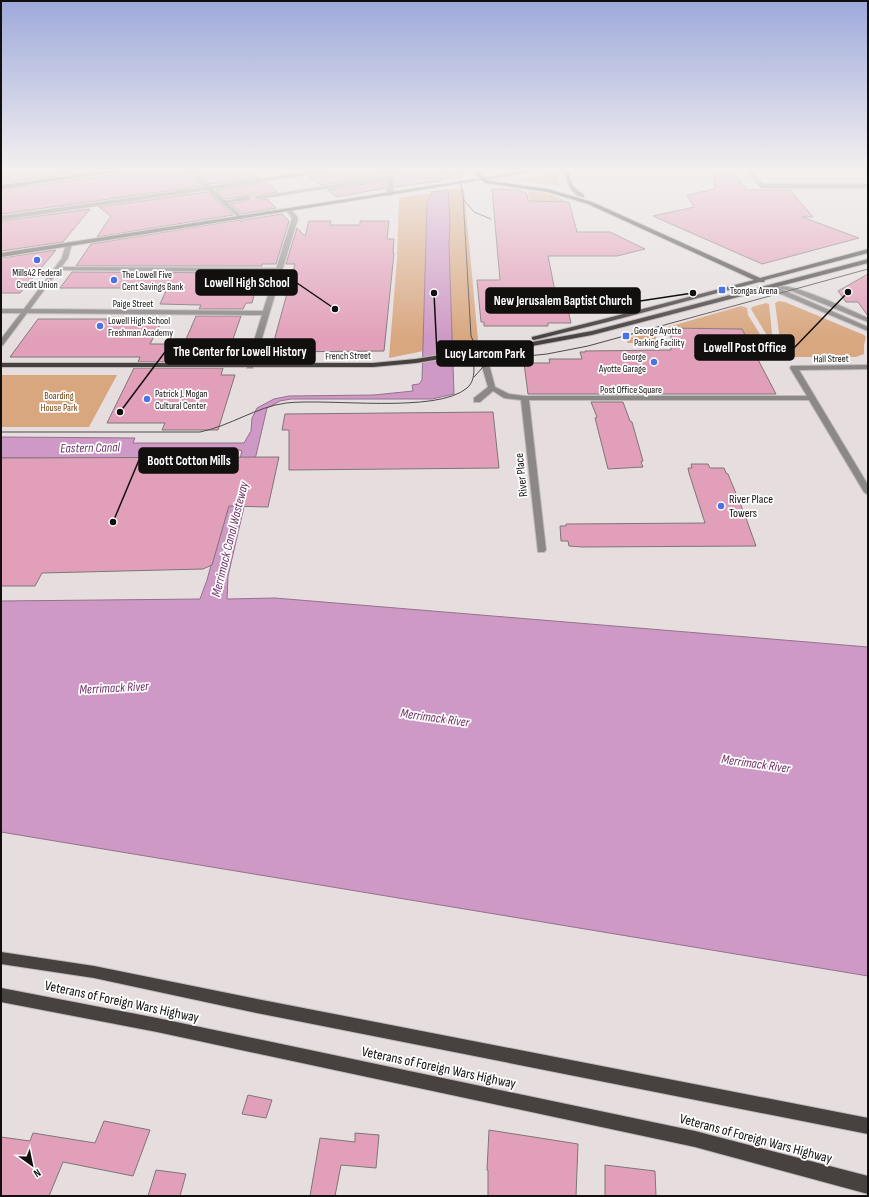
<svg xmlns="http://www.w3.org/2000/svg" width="869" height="1197" font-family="'Sofia Sans Condensed',sans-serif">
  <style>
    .green { fill: #d8a77f }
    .water { fill: #ce99c5; stroke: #96708e }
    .building { fill: #e29fb9; stroke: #7d7678 }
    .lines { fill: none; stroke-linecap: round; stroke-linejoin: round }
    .minor-tunnel { stroke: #c6bfbf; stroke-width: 5.5; stroke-dasharray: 5.5 3; stroke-linecap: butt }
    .minor-casing { stroke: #c0b9b9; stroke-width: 2 }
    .tertiary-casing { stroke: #c0b9b9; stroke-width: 2 }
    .secondary-casing { stroke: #c0b9b9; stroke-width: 2 }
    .primary-casing { stroke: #c0b9b9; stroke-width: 2 }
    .minor { fill: #8b8887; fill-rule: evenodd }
    .tertiary { fill: #8b8887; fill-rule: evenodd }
    .secondary { fill: #635f5d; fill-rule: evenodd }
    .primary { fill: #474240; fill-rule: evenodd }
    .tram { stroke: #4e4a4a; stroke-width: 1 }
    .poi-dot { fill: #4c73e6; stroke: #fff; stroke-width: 1.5 }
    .labels { text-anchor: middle; stroke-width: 3.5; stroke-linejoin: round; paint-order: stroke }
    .far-poi-label { font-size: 10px; fill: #120f0f; stroke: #fff; text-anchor: start }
    .far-street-label { font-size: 10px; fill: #120f0f; stroke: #fff }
    .far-park-label { font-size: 10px; fill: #72400b; stroke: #fff }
    .street-label { font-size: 12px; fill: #120f0f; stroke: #fff }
    .poi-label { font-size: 12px; fill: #120f0f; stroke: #fff; text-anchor: start }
    .water-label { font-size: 13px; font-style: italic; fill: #6e2f66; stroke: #fff }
    .near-street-label { font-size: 14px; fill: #120f0f; stroke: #fff }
    .leader { fill: none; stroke: #120f0f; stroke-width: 1.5 }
    .callout-dot { fill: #120f0f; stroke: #fff; stroke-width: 1.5 }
    .callout { fill: #120f0f; stroke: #120f0f; stroke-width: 1.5 }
    .callout-label { font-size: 13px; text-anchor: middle; font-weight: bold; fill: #fff }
  </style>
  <rect width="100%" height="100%" fill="#e6dede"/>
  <path class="green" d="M428,171H465L466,177L428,182Z
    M547,174L558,175L560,186L516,180Z
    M454,189H464L478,340L389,358L397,259L399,198Z
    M527,190L552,195L566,201H530Z
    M779,301L785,302L864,335L866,337L864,345V354L856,357H788L782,355L775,303Z
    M766,303L769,304L773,343L771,342L751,309L752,307Z
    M741,306L747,308L748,315L775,358H757L742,329L668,328L669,333H654L658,343H628L626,339Z
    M1,375H117L89,427H1Z"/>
  <path class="water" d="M448,190L450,221L449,246L454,394L432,399H291L280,401L267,408L228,576L227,599L275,598L868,647V976L1,832V601L200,599L207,580L242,451C230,446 212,450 202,458H1V437L135,438L133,443H244L251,431L252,418L257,408L274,399L289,396L374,395L413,391L412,385L419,384L422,380L427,204L428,200L432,196L431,192Z"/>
  <path class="building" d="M1,171H70L71,174L1,183Z
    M142,171H187L202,186L1,214V190Z
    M195,171H252L259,178L210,184Z
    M331,171H387V175L321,185L308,176Z
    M394,171H440L441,181L394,187Z
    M713,171H733L747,190H790L813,217H802L859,238L762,264L653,216L694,207L687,195L715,189Z
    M387,180L386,188L337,197L328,190Z
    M266,182L277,192L255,196L254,197L258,200L267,199L276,208L242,214L231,204L250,200L251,196L248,195L226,199L216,190Z
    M492,189L521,190V192H525L527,195L528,201L569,202L577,232H610L645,249L617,256H548L557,301H566L571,323H548V326H484V322H481L477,280H500Z
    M207,192L233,215L97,237L111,216L99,207Z
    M90,209L63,242L1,251V221Z
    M282,214L289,221L276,264H262V266H76L91,244L239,220L241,222L244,220Z
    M309,221H331L330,225H360V221H389L387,239H394L393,253H394L384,351L271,352L295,264H286L297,228L305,236Z
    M56,250L20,293H1V258Z
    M72,272L260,273L252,303H246L243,309H199L201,305L160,304L169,284H135L132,288H60Z
    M868,274V316L858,302H846L838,291Z
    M196,316H241L225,362H138L140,357H10L38,319H163L150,344H184Z
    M667,328L742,329L776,394H528L524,363H550L549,359H582L580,352H585V351L671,350V337Z
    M134,368H223L221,375H235L218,430H162L165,423H107Z
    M591,402H623L630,421L632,422L643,461L641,462L643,467L608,469L595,418L597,417Z
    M493,412L499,468L289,470V430H282L285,414Z
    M279,457L268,507L229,506L212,565L203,569L42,573L35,586H1V458Z
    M691,464H708L710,468H724L726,473L728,474L746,518L756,546L582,547L569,546L568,541H561L560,526H566V524L705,523L689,473L688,468H692Z
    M248,1095L272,1100L266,1118L242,1114Z
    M104,1121L150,1130L133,1176L63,1162L49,1196H1V1137L30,1141L33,1133L95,1143Z
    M489,1130L578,1144L576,1196H488V1170H487Z
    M355,1133L379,1135L376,1168L341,1165L335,1196H310L320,1138L355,1142Z
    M605,1165L655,1171L656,1196H605Z
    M156,1170L186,1174L180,1196H148Z"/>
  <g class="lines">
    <path class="minor-tunnel" d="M248,198L258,197"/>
    <defs>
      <path id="minor" d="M747,171H752L762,184H868V188H761Z
        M391,176L393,178L258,199L255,197Z
        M248,196L250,197V199L223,204L220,202Z
        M57,267L279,268L282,270L279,272L55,270V268Z
        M774,284L779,287C789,281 854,312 868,318V322L792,291L781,289L868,327V331L781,294L771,286Z
        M481,347L485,349L495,387L509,394L525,396H807L790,368L791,366L868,365V369L799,370L868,485V495L864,492L809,400H529L546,550L544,552H538L521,400L504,398L493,391L480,402H474V398L488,387L477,349Z"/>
      <path id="tertiary" d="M188,171H193L210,186L317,171H330L213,189L243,217L244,218L241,220L207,190L1,220V216L205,187Z
        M389,171H393V194L390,196L387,194Z
        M287,209H291L298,218L253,368H247L246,366L262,315L27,313L3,345L1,346V339L21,313H1V309H24L62,258L66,244L69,242L72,244L68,258L30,309L263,311L292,218L286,210Z"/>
      <path id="secondary" d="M105,171H119L1,189V185Z
        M526,171H538L1,257V253Z
        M564,171H568L573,186L584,195V197C571,197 567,181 564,171Z"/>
      <path id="primary" d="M472,171H477L489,181L548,189L592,202L760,278L868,249V253L765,280L764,282H759L607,322L534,340L532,339V337L604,319L754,280L588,204L548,192L485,183Z
        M868,259V263L592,335L532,346L501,349L416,363L373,367H1V363H373L416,359L501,345L532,342L592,331Z
        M1,952L94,966L252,998L868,1118V1134L252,1012L94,978L1,964Z
        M1,988L157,1018L695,1131L868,1176V1194L695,1147L157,1032L1,1002Z"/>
    </defs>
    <use href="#minor" class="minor-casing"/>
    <use href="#tertiary" class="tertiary-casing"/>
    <use href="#secondary" class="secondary-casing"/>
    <use href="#primary" class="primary-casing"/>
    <use href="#minor" class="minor"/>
    <use href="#tertiary" class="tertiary"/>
    <use href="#secondary" class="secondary"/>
    <use href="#primary" class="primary"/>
    <path class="tram" d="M459,171L463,196L471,336L477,350L489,354L517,357L547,354L588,346L868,269
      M464,200L474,212L491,219
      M474,377L483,367L505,361
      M1,432H200C230,426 256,407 286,403C329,398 437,414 467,388C479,378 472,356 471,342"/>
  </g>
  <linearGradient id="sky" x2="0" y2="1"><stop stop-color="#9da9da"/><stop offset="0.5" stop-color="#f4f0f0"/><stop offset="1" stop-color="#f4f0f0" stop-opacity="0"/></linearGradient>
  <rect width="869" height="339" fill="url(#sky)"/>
  <g class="poi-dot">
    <circle cx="37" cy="260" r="4"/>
    <circle cx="114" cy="280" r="4"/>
    <rect x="718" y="286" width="8" height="8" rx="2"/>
    <circle cx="100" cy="326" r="4"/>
    <rect x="622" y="332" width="8" height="8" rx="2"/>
    <circle cx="654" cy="362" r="4"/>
    <circle cx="147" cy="399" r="4"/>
    <circle cx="721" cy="506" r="4"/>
  </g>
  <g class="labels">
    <g class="far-poi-label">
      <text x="37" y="276" text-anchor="middle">Mills42 Federal<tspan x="37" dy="12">Credit Union</tspan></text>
      <text x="122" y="278">The Lowell Five<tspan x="122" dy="12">Cent Savings Bank</tspan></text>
      <text x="730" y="294">Tsongas Arena</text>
      <text x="108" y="324">Lowell High School<tspan x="108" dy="12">Freshman Academy</tspan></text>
      <text x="634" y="334">George Ayotte<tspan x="634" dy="12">Parking Facility</tspan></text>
      <text x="646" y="360" text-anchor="end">George<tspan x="646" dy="12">Ayotte Garage</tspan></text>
      <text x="155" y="397">Patrick J. Mogan<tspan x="155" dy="12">Cultural Center</tspan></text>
    </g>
    <g class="far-street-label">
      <text x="133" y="307">Paige Street</text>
      <text transform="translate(348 355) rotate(-1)" y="4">French Street</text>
      <text transform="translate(831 358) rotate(-1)" y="4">Hall Street</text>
      <text x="631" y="393">Post Office Square</text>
    </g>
    <g class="far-park-label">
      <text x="59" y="399">Boarding<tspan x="59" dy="12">House Park</tspan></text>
    </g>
    <g class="street-label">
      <text transform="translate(521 475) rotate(-96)" y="4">River Place</text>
    </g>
    <g class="poi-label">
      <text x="729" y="503">River Place<tspan x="729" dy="14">Towers</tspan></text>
    </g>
    <g class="water-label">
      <text transform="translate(90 447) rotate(-1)" y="5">Eastern Canal</text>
      <text transform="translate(229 539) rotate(-76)" y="5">Merrimack Canal Wasteway</text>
      <text transform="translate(114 687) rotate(-3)" y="5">Merrimack River</text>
      <text transform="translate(435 717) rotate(8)" y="5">Merrimack River</text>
      <text transform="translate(756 763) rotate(8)" y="5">Merrimack River</text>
    </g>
    <g class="near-street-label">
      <text transform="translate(122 1001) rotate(12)" y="5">Veterans of Foreign Wars Highway</text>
      <text transform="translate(439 1067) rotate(12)" y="5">Veterans of Foreign Wars Highway</text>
      <text transform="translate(756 1138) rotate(15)" y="5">Veterans of Foreign Wars Highway</text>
    </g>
  </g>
  <path class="leader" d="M335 309L297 283M693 293L640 301M848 292L794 348M120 412L165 352M434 293L437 354M113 522L139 460"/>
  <g class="callout-dot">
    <circle cx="335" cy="309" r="4"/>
    <circle cx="693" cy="293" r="4"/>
    <circle cx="848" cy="292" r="4"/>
    <circle cx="120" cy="412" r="4"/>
    <circle cx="434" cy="293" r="4"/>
    <circle cx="113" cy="522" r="4"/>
  </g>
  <g class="callout">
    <rect x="196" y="270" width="101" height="25" rx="4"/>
    <rect x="486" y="288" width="154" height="25" rx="4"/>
    <rect x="695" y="335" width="99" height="25" rx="4"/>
    <rect x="165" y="339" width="150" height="25" rx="4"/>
    <rect x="437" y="341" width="96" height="25" rx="4"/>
    <rect x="139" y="448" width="99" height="25" rx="4"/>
  </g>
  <g class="callout-label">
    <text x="247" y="287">Lowell High School</text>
    <text x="563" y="305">New Jerusalem Baptist Church</text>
    <text x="745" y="352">Lowell Post Office</text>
    <text x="240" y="356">The Center for Lowell History</text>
    <text x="485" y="358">Lucy Larcom Park</text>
    <text x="189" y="465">Boott Cotton Mills</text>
  </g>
  <rect width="869" height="1197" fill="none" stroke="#120f0f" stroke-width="4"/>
  <g transform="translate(32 1165) rotate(147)" stroke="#ffffff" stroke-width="3" paint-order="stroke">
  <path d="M0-3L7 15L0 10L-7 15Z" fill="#120f0f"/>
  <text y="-6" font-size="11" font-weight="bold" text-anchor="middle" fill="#120f0f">N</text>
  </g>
</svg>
